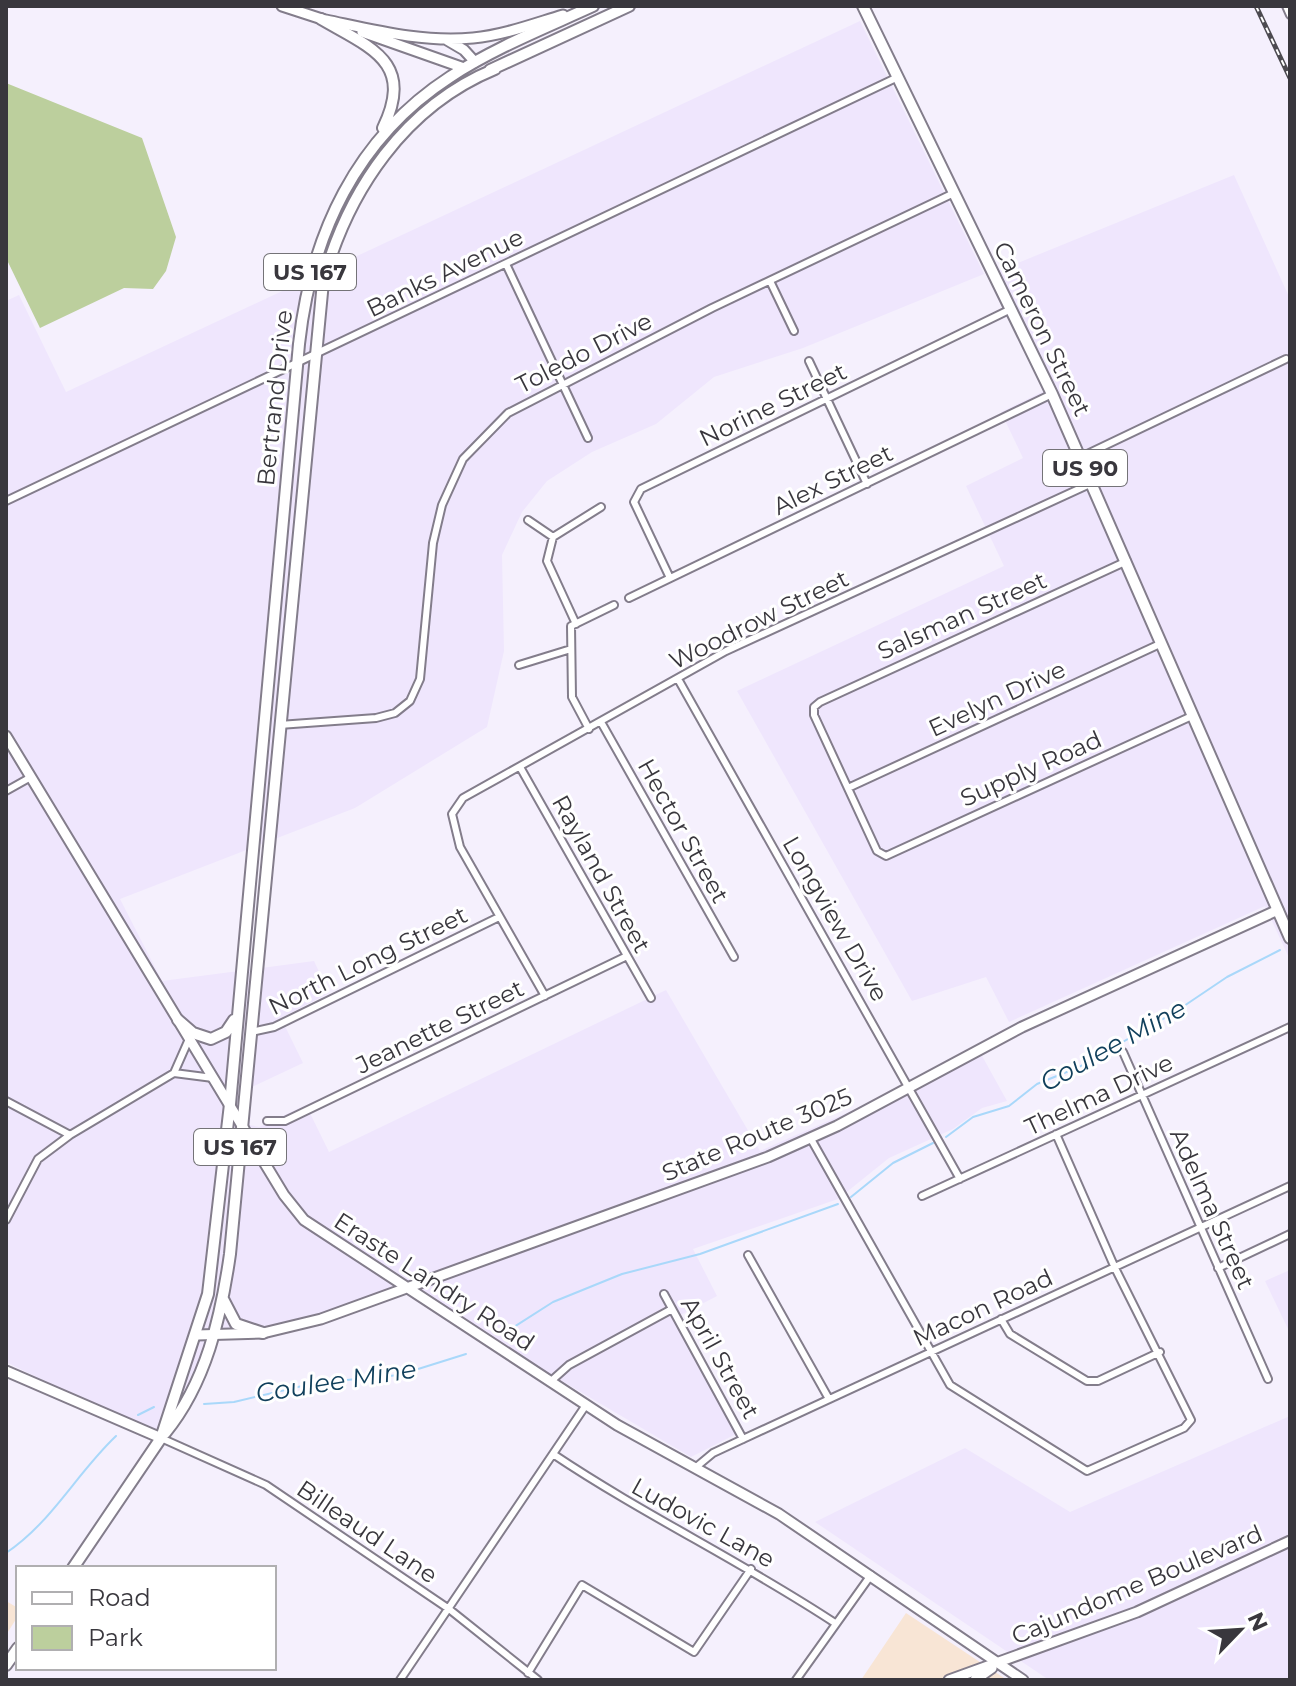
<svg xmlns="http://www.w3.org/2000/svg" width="1296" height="1686" font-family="Montserrat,sans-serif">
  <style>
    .built { fill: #efe6fd }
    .education { fill: #f8e5d5 }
    .green { fill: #bccf9d }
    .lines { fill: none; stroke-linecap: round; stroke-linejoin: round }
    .stream { stroke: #a9d8fa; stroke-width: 2 }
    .street-casing { stroke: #837d8b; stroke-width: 10 }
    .secondary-casing { stroke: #837d8b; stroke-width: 13 }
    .primary-casing { stroke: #837d8b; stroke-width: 14 }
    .street { stroke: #fff; stroke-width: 6 }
    .secondary { stroke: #fff; stroke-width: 9 }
    .primary { stroke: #fff; stroke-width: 10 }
    .rail-casing { stroke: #4c4a50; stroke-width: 5 }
    .rail { stroke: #fff; stroke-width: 2; stroke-dasharray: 6; stroke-linecap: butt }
    .labels { text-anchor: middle; stroke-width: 6; stroke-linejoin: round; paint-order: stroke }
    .shield { fill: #fff; stroke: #747377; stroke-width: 2 }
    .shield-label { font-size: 22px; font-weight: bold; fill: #39373d }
    .street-label { font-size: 24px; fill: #39373d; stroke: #fff }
    .water-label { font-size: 26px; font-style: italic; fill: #11405c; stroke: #fff }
  </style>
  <rect width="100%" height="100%" fill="#f5f0fd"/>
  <path class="built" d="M860,21L984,274L803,348L714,377L656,424L592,452L547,481L522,512L502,555L504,651L487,727L355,808L120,899L162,981L314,961L329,993L281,1018L303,1063L252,1087L250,1125L259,1127L306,1105L329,1152L666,990L760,1151L981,1054L1007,1101L982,1108L953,1129L889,1158L838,1199L693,1249L717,1296L673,1319L736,1434L691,1457L406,1289L321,1319L214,1336L161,1438L6,1362V301L19,295L66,392Z
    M1234,175L1290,299V960L1265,906L1009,1022L986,977L912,1001L737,691L1004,566L966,486L1023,458L1001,412L1054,386L998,271Z
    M1290,1270V1333L1265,1281Z
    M1290,1416V1680H1049L815,1522L965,1448L1070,1512Z"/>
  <path class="education" d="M6,1601L18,1608V1616L6,1635Z
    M906,1613L1007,1680H861Z"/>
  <path class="green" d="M6,83L142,138L176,237L166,271L153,289L124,288L40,328L6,258Z"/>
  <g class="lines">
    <path class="stream" d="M946,1137L973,1117L1009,1106L1037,1084L1079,1067L1175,1012L1227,977L1280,950
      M851,1197L893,1163L933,1143
      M506,1332L553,1302L622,1274L700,1254L838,1204
      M204,1404L234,1402L315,1383L399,1375L466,1354
      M138,1415L154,1407
      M6,1553C52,1522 76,1474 116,1436"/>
    <defs>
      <path id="street" d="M1286,6L1290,15
        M506,264L588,438
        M770,281L794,331
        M809,361L867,484
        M1081,457L1286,359
        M6,501L898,77
        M528,520L553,537L601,507
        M553,537L547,561L576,624
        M1127,561L820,702L814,707V715L877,851L886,856L1194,715
        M670,578L634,502L641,489L1011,309
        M629,598L1052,394
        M519,665L571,649
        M678,679L960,1179
        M601,722L734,957
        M279,725L376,718L395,713L410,701L420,679L433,543L442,505L463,459L508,413L712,308L954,193
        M589,729L572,697L571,626L614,605
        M520,767L651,998
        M848,788L1162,643
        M6,791L31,777
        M545,996L460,847L452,814L463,798L726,651L1092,483
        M251,1032L274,1027L499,917
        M1123,1052L1268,1379
        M174,1073L213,1078
        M6,1101L70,1135
        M267,1121H285L627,956
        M811,1139L950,1385L1087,1471L1184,1428L1191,1420L1115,1268L1056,1134
        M922,1196L1290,1027
        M6,1220L38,1159L70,1135L174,1073L189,1039
        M748,1255L829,1399
        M1218,1268L1290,1234
        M664,1294L743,1439
        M1001,1319L1010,1334L1087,1381H1098L1160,1352
        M550,1382L569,1365L672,1309
        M161,1438L266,1485L449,1609L538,1680
        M553,1454C644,1515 743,1562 835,1623
        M695,1468L713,1453L743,1439L1290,1186
        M528,1673L582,1585L694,1652L751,1569
        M400,1680L586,1405
        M796,1680L871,1575"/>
      <path id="secondary" d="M282,6L325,20
        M326,20C374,30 424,43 473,38C504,35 533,24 563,15
        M362,32L464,68
        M447,40L464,50L475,62
        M6,736L284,1195L304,1220L617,1425L779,1514L1023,1680
        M197,1335L263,1333L321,1319L768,1157L837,1126L1022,1027L1278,910
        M6,1371L161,1438
        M949,1680L1137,1612L1290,1541
        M975,1680L992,1668"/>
      <path id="primary" d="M863,6L1052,394L1290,938
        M321,19C371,48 415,62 383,128
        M490,70L629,6
        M178,1020L193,1033L211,1039L226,1032L234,1020
        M223,1299L236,1324L263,1333
        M165,1433C206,1383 221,1317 230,1254L323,282C348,190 405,106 495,69
        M73,1568L161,1438L208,1294L230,1104L299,344C311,235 356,138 450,77C494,48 545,28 593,6
        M6,1665L18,1648"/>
    </defs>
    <use href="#street" class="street-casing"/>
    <use href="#secondary" class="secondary-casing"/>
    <use href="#primary" class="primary-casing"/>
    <use href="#street" class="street"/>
    <use href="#secondary" class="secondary"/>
    <use href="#primary" class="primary"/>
    <defs>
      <path id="rail" d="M1256,6L1290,78"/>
    </defs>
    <use href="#rail" class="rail-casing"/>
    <use href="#rail" class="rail"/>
  </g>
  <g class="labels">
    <g class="shield">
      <rect x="264" y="254" width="92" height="36" rx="6"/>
      <rect x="1043" y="450" width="84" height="36" rx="6"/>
      <rect x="194" y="1129" width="92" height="36" rx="6"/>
    </g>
    <g class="shield-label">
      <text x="310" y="280">US 167</text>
      <text x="1085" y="476">US 90</text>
      <text x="240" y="1155">US 167</text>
    </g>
    <g class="street-label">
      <text transform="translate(445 273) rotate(-26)" y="8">Banks Avenue</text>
      <text transform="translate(1042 329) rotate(64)" y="8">Cameron Street</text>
      <text transform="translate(584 353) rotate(-27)" y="8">Toledo Drive</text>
      <text transform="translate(275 398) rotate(-84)" y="8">Bertrand Drive</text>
      <text transform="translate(773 405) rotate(-26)" y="8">Norine Street</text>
      <text transform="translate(833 480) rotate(-26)" y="8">Alex Street</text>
      <text transform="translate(962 616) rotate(-24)" y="8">Salsman Street</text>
      <text transform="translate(759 620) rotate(-26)" y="8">Woodrow Street</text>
      <text transform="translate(997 699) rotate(-25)" y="8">Evelyn Drive</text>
      <text transform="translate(1031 769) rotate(-24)" y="8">Supply Road</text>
      <text transform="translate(683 831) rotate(61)" y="8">Hector Street</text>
      <text transform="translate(601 874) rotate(61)" y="8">Rayland Street</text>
      <text transform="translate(835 919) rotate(60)" y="8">Longview Drive</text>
      <text transform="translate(368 961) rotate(-26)" y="8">North Long Street</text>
      <text transform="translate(440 1027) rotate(-26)" y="8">Jeanette Street</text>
      <text transform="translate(1099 1095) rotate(-25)" y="8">Thelma Drive</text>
      <text transform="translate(757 1135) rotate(-23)" y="8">State Route 3025</text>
      <text transform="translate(1212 1209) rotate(66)" y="8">Adelma Street</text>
      <text transform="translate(434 1282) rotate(33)" y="8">Eraste Landry Road</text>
      <text transform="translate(983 1308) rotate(-25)" y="8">Macon Road</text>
      <text transform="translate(720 1358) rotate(61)" y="8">April Street</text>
      <text transform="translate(703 1523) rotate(29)" y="8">Ludovic Lane</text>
      <text transform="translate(367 1532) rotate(34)" y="8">Billeaud Lane</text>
      <text transform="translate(1137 1585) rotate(-23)" y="8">Cajundome Boulevard</text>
    </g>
    <g class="water-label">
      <text transform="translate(1113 1045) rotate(-29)" y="9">Coulee Mine</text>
      <text transform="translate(336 1381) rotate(-9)" y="9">Coulee Mine</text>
    </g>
  </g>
  <rect width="1296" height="1686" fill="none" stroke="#39373d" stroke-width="16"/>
  <rect x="16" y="1566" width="260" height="104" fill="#ffffff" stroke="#b0afb1" stroke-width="2"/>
  <rect x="32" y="1592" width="40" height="12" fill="#ffffff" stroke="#b0afb1" stroke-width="2"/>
  <text x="88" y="1606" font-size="24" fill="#39373d">Road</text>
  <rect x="32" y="1626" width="40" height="24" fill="#bccf9d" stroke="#b0afb1" stroke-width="2"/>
  <text x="88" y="1646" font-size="24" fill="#39373d">Park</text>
  <g transform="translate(1240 1630) rotate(65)" stroke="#ffffff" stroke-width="6" paint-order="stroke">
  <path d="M0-6L14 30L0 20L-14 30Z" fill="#39373d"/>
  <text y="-12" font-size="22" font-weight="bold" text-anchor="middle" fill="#39373d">N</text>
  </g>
</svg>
